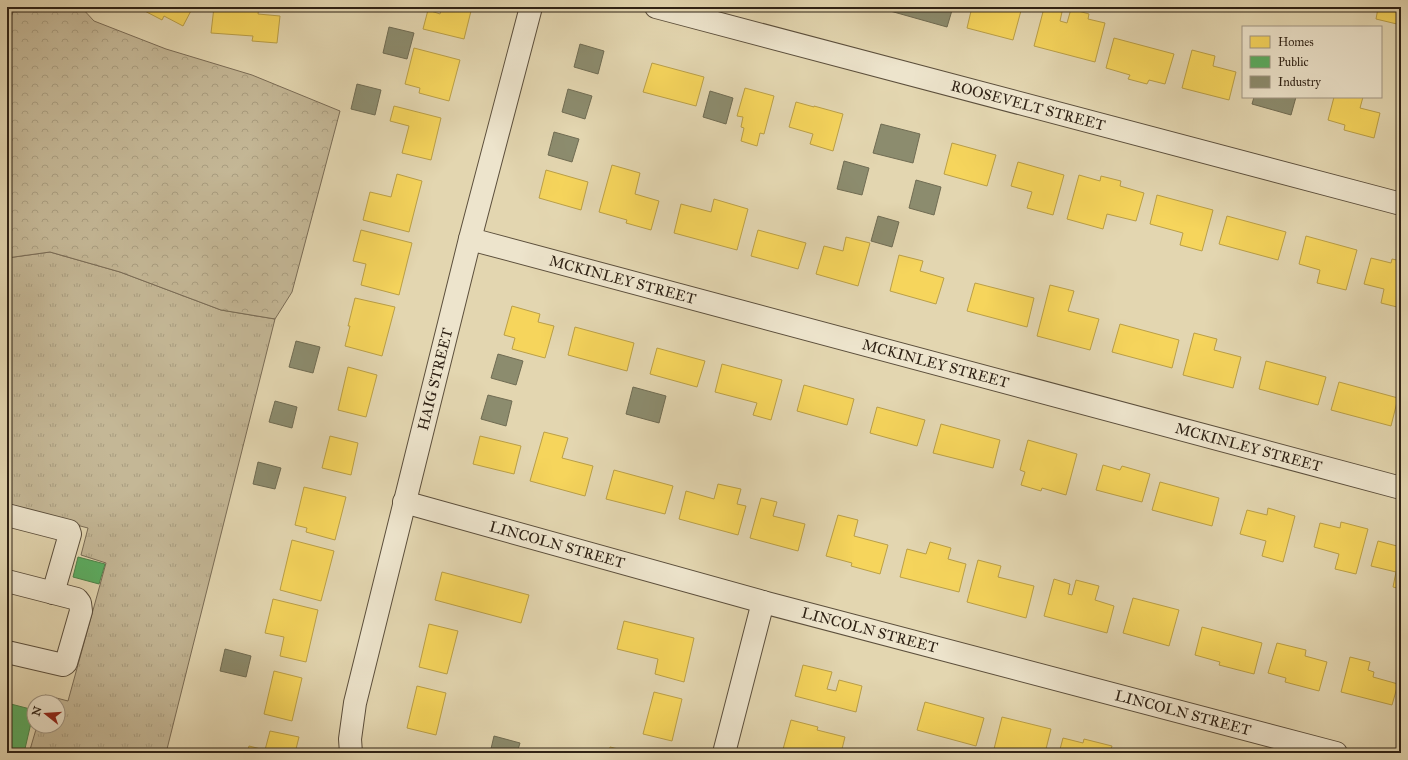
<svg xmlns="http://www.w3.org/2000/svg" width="1408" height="760" font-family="'IM FELL Great Primer',serif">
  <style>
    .grass { fill: url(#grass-tufts); stroke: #7a6c56 }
    .forest { fill: url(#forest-crowns); stroke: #7a6c56 }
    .homes { fill: #f6d55c; stroke: #ba9f47 }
    .public { fill: #5aae61; stroke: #4d844a }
    .industry { fill: #8c8c6e; stroke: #706c53 }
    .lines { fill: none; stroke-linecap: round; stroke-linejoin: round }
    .minor-casing { stroke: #5c4f3c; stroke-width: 24 }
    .minor { stroke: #ede4cc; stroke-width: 22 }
    .labels { text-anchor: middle; stroke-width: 4; stroke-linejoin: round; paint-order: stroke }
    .street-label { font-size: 15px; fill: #2f2215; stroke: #ede4cc }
  </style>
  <defs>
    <pattern id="grass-tufts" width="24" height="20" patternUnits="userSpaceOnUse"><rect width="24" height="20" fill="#c4b796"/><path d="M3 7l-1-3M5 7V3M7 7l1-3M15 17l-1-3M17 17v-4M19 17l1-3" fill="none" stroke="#a99d80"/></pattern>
    <pattern id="forest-crowns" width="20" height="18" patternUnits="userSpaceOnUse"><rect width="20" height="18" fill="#c4b796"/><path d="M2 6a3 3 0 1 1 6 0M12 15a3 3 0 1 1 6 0" fill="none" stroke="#a99d80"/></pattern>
  </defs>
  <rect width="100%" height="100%" fill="#e3d6b0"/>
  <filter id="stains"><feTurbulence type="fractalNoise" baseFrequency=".005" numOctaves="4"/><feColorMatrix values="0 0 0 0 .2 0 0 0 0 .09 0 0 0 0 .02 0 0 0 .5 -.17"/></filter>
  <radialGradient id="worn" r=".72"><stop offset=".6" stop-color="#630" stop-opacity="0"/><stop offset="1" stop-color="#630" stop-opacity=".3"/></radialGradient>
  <path class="grass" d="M50,252L120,272L221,310L275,319L166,753H29L37,726H58V702H43L45,695L68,701L106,563L81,555L88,528L7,507V258Z"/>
  <path class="forest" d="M15,7H81L94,21L166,49L252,75L340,111L292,292L275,319L221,310L120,272L50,252L7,258V27Z"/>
  <path class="homes" d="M137,7H193L183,26L164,16L162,20Z
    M214,7H259L258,14L280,16L277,43L252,41L253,36L211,33Z
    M442,7H472L464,39L423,29L428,10L440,14Z
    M972,7H1022L1013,40L967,28Z
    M1374,7H1401V25L1376,19L1378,8Z
    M1044,8L1062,12L1060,21L1067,23L1071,9L1089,14L1088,19L1105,23L1095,62L1034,46Z
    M1114,38L1174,54L1165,84L1149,80L1147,84L1128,79L1130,75L1106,68Z
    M414,48L460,60L449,101L419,93L420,88L405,84Z
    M1192,50L1215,56L1213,66L1236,72L1229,100L1182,88Z
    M652,63L704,77L696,106L643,92Z
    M745,88L774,96L764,134L760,133L757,146L741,141L744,128L741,127L743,117L737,116Z
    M1334,97H1363L1360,108L1380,113L1374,138L1344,130L1345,125L1328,120Z
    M796,102L814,107V106L843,114L833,151L810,144L813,134L789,127Z
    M394,106L441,118L431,160L402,153L409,126L390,121Z
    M952,143L996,155L987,186L944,174Z
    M1018,162L1064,175L1053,215L1027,208L1032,192L1011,186Z
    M612,165L640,173L635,194L659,201L651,230L626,223L627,220L599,212Z
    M546,170L588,182L581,210L539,198Z
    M397,174L422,181L409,232L363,220L370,192L391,197Z
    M1079,175L1100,181L1101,176L1121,181L1120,186L1144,193L1136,221L1107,214L1103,229L1067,219Z
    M1157,195L1213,210L1202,251L1180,245L1183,233L1150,224Z
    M714,199L748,209L737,250L674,233L681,204L711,212Z
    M1227,216L1286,232L1278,260L1219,244Z
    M361,230L412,243L399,295L361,285L366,264L353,261Z
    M758,230L806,243L798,269L751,256Z
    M1306,236L1357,250L1346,290L1317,283L1320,270L1299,264Z
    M846,237L870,243L858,286L816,274L824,246L843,251Z
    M899,255L923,261L920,271L944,278L936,304L890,291Z
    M1371,258L1391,263L1392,259L1401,261V308L1381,303L1384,289L1364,284Z
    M975,283L1034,298L1027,327L967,311Z
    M1050,285L1074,291L1068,311L1099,319L1090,350L1037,336Z
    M355,298L395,307L382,356L345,346L350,326H348Z
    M512,306L540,314L538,322L554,326L545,358L512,349L515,338L504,335Z
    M1120,324L1179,340L1172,368L1112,352Z
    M575,327L634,343L627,371L568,355Z
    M1194,333L1217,339L1214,350L1241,357L1233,388L1183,375Z
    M657,348L705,361L697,387L650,374Z
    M1266,361L1326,377L1318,405L1259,389Z
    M722,364L782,380L771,420L753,415L757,403L715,392Z
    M348,367L377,375L366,417L338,410Z
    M1339,382L1398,398L1391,426L1331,410Z
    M804,385L854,399L847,425L797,411Z
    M877,407L925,420L917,446L870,433Z
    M941,424L1000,440L993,468L933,453Z
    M544,432L568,438L562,458L593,466L585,496L530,481Z
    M330,436L358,443L351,475L322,468Z
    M480,436L521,446L514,474L473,464Z
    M1028,440L1077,454L1066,495L1042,488L1041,491L1021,485L1025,472L1020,470Z
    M1103,465L1120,470L1122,466L1150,474L1142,502L1096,490Z
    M614,470L673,486L665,514L606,499Z
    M1160,482L1219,498L1212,526L1152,510Z
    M718,484L741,489L737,504L746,506L738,535L679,519L686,491L714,499Z
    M304,487L346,497L335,540L306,532L307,528L295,525Z
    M761,498L777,502L773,516L805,524L798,551L750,538Z
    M1268,508L1295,516L1283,562L1262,556L1266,541L1240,534L1247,510L1267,515Z
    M838,515L858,520L854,536L888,545L880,574L851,566L852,563L826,556Z
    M1341,522L1368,529L1356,574L1335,569L1339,554L1314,547L1320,523L1340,528Z
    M292,540L334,551L321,601L280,590Z
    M1399,540H1401V589L1393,587L1396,572L1371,566L1378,541L1397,546Z
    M930,542L951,548L948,559L966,564L959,592L900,577L907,549L926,554Z
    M978,560L1001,566L998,577L1034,586L1026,618L967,602Z
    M442,572L529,595L521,623L435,600Z
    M1054,579L1070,584L1068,594L1072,595L1076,580L1099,586L1095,600L1114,606L1107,633L1044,616Z
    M1133,598L1179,610L1169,646L1123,633Z
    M273,599L318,610L306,662L280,656L284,637L265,633Z
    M624,621L694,638L684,682L655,674L658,659L617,649Z
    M429,624L458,631L447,674L419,667Z
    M1202,627L1262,643L1254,674L1219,665L1220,662L1195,655Z
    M1277,643L1306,650L1305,656L1327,662L1319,691L1285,682L1286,678L1268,673Z
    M1350,657L1370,662L1368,670L1374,672L1373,677L1398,684L1392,705L1341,692Z
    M803,665L832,672L827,689L836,691L839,680L862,686L856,712L795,696Z
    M274,671L302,678L292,721L264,714Z
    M417,686L446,693L436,735L407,728Z
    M654,692L682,699L672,741L643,734Z
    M925,702L984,718L976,746L917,730Z
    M1002,717L1051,729L1045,753H993Z
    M791,720L818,727L817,730L845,737L841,753H817L809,751L808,753H782Z
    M270,731L299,737L295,753H247L249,746L265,750Z
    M1063,738L1083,743L1084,739L1112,746L1110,753H1059Z
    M610,747L635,753H608Z"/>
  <path class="public" d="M78,557L105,564L99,584L73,577Z
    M7,703L34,710L24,753H7Z"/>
  <path class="industry" d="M883,7H953L947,27L883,9Z
    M389,27L414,33L407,59L383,53Z
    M580,44L604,51L598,74L574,67Z
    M357,84L381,90L375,115L351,109Z
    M568,89L592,96L585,119L562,112Z
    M710,91L733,98L726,124L703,117Z
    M1254,97H1296L1291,115L1252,104Z
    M881,124L920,134L913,163L873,153Z
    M554,132L579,139L572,162L548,155Z
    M844,161L869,168L862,195L837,189Z
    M916,180L941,187L934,215L909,208Z
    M878,216L899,222L892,247L871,241Z
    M296,341L320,347L313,373L289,367Z
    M498,354L523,361L516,385L491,378Z
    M633,387L666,396L659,423L626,414Z
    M488,395L512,401L506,426L481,419Z
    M275,401L297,407L292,428L269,422Z
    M258,462L281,468L275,489L253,484Z
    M225,649L251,656L246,677L220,671Z
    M494,736L520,743L517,753H490Z"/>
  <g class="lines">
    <defs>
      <g id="minor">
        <path id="s1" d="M656,7L1401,204"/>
        <path id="s2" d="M470,239L1401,488"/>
        <path id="s3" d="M404,502L763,602L1336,753"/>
        <path d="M7,515L69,531L70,534L53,593"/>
        <path d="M7,581L77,599L80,603L81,611L66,663L63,665L7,652"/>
        <path id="s4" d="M351,753L350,739L355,703L470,239L531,7"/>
        <path d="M724,753L763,602"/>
      </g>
    </defs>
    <use href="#minor" class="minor-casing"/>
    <use href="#minor" class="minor"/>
  </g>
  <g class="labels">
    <g class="street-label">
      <text dy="5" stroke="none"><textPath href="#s1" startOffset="385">ROOSEVELT STREET</textPath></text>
      <text dy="5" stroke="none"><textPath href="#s2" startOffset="158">MCKINLEY STREET</textPath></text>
      <text dy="5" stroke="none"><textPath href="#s2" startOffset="482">MCKINLEY STREET</textPath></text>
      <text dy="5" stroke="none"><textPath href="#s4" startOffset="384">HAIG STREET</textPath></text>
      <text dy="5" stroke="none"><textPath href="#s2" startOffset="806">MCKINLEY STREET</textPath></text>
      <text dy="5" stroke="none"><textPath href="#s3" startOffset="159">LINCOLN STREET</textPath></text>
      <text dy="5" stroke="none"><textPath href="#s3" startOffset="483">LINCOLN STREET</textPath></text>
      <text dy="5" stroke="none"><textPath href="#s3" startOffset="807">LINCOLN STREET</textPath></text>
    </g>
  </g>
  <rect width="1408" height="760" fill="none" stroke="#e3d6b0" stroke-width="24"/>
  <rect x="8" y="8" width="1392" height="744" fill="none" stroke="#2f2215" stroke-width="2"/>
  <rect x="12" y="12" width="1384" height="736" fill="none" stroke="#2f2215"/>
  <rect x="1242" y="26" width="140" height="72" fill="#ede4cc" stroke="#a19683"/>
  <rect x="1250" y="36" width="20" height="12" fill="#f6d55c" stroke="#a19683"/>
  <text x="1278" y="46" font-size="12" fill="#2f2215">Homes</text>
  <rect x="1250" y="56" width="20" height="12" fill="#5aae61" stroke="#a19683"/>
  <text x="1278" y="66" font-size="12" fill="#2f2215">Public</text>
  <rect x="1250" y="76" width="20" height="12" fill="#8c8c6e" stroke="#a19683"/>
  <text x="1278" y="86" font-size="12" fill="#2f2215">Industry</text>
  <g transform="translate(46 714) rotate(287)"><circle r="19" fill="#ede4cc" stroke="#a19683"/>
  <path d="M0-3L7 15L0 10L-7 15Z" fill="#8f2418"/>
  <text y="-6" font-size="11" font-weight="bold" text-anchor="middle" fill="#2f2215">N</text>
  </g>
  <rect width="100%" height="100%" filter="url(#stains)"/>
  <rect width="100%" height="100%" fill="url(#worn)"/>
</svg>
